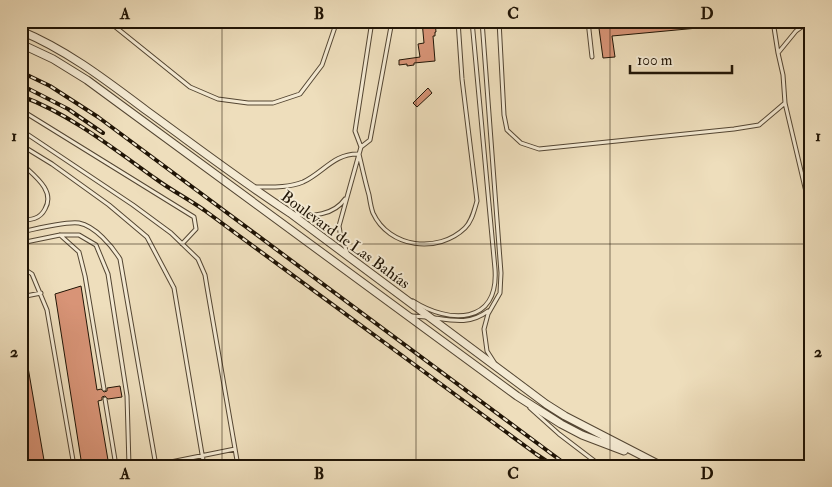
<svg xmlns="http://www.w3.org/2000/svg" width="832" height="487" font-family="'IM FELL Double Pica',serif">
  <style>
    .building { fill: #d89477; stroke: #201405 }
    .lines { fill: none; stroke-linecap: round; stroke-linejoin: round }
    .service-casing { stroke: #544633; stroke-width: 5 }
    .minor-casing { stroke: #544633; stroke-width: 9 }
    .service { stroke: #f4ead3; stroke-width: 3 }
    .minor { stroke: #f4ead3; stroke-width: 7 }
    .rail-casing { stroke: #201405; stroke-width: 4 }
    .rail { stroke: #f4ead3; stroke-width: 2; stroke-dasharray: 5.5; stroke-linecap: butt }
    .grid { fill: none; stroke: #201405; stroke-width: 1; stroke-opacity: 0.55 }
    .labels { text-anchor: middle; stroke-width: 4; stroke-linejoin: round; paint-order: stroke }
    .street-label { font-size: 16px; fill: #201405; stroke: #f4ead3 }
    .neatline { fill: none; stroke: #201405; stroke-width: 2 }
    .grid-label { font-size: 16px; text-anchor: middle; font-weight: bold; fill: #201405 }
  </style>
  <rect width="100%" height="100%" fill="#eedebc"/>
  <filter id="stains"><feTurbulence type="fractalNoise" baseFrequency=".004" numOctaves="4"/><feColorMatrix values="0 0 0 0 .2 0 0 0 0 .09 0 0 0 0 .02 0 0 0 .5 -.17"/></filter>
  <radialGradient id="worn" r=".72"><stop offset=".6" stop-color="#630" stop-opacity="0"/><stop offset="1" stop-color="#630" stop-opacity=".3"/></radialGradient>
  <path class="building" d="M422,21H435L436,32H435V36H433L435,61L414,63V65L407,66V64L399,65V60L420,57L418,44L424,43Z
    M598,21H729L730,25L612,36L615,57L603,58Z
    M428,88L432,93L417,107L413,103Z
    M81,286L97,390L101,389L104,392L107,391V388L120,386L122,397L108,399L105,396L102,397V400L98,401L109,466H82L55,294Z
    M21,344H24L45,466H29L21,423Z"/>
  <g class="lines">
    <defs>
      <path id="service" d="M108,21L190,87L218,99L248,103H273L300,94L322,65L337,21
        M482,21L501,273L500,293L488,314L484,329L487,351L494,362
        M499,21L504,115L507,130L521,143L539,149L734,129L759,125L785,103
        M588,21L592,57
        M773,21L778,53
        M810,21L796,31L778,53L783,75L785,103L811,213
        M21,110L194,217L196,229L182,244
        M21,130L133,205L171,233L198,259L205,275L207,287L238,466
        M21,145L52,164L109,205L147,237L174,288L204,466
        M361,147L370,140L392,21
        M21,163C33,175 56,190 45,209C40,219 31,220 21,220
        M256,187C271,187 288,188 303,182C323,173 334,153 359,154C362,167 365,181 369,195C370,201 371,208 373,213C389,248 438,254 465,228C472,221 474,211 477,201L462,79L458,21
        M294,214C312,217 334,215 345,199
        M21,232C34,229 68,221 79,223C95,226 112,246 120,259L156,466
        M60,235L79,252L85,276L104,389
        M21,243L60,235H79L96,245L108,274L127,396L129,466
        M347,252L341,238L339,226L361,147L355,131L372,21
        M21,267L32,274L47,310L74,466
        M21,297L41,293
        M413,301C449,324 499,325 495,269L472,21
        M412,316L426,317
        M435,318C455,321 471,324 488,311
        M105,399L116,466
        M530,408L559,434L601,466
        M156,465L235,449"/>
      <path id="minor" d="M21,31C67,50 107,81 147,111C194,145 241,181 290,213L546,404L565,416L658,464
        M21,44L53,59L87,80L517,396L561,424L582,435L624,451"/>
    </defs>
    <use href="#service" class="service-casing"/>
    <use href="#minor" class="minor-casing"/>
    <use href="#service" class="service"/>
    <use href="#minor" class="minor"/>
    <defs>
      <path id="rail" d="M21,72L50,86L98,117L568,466
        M21,85L68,109L103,133
        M21,96C70,114 114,149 156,179C171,190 188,199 204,210L536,454L554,466"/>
    </defs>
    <use href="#rail" class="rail-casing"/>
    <use href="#rail" class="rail"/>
  </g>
  <path class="grid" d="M222,21V466M416,21V466M610,21V466M21,244H811"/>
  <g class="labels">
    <g class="street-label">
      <text transform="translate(346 239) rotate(36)" y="6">Boulevard de Las Bahías</text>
    </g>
  </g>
  <rect width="832" height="487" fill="none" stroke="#eedebc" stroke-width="55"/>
  <path d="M630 65v8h102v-8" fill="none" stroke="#201405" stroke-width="2.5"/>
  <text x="637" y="65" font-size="15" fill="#201405" stroke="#f4ead3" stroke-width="4" paint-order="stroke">100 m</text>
  <rect x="28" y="28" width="776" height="432" class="neatline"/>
  <g class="grid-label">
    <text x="125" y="19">A</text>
    <text x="319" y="19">B</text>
    <text x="513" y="19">C</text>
    <text x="707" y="19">D</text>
    <text x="14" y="141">1</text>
    <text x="818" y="141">1</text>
    <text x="14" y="357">2</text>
    <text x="818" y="357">2</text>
    <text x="125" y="479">A</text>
    <text x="319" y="479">B</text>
    <text x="513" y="479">C</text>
    <text x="707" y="479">D</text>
  </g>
  <rect width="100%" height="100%" filter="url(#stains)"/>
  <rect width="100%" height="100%" fill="url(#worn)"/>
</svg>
